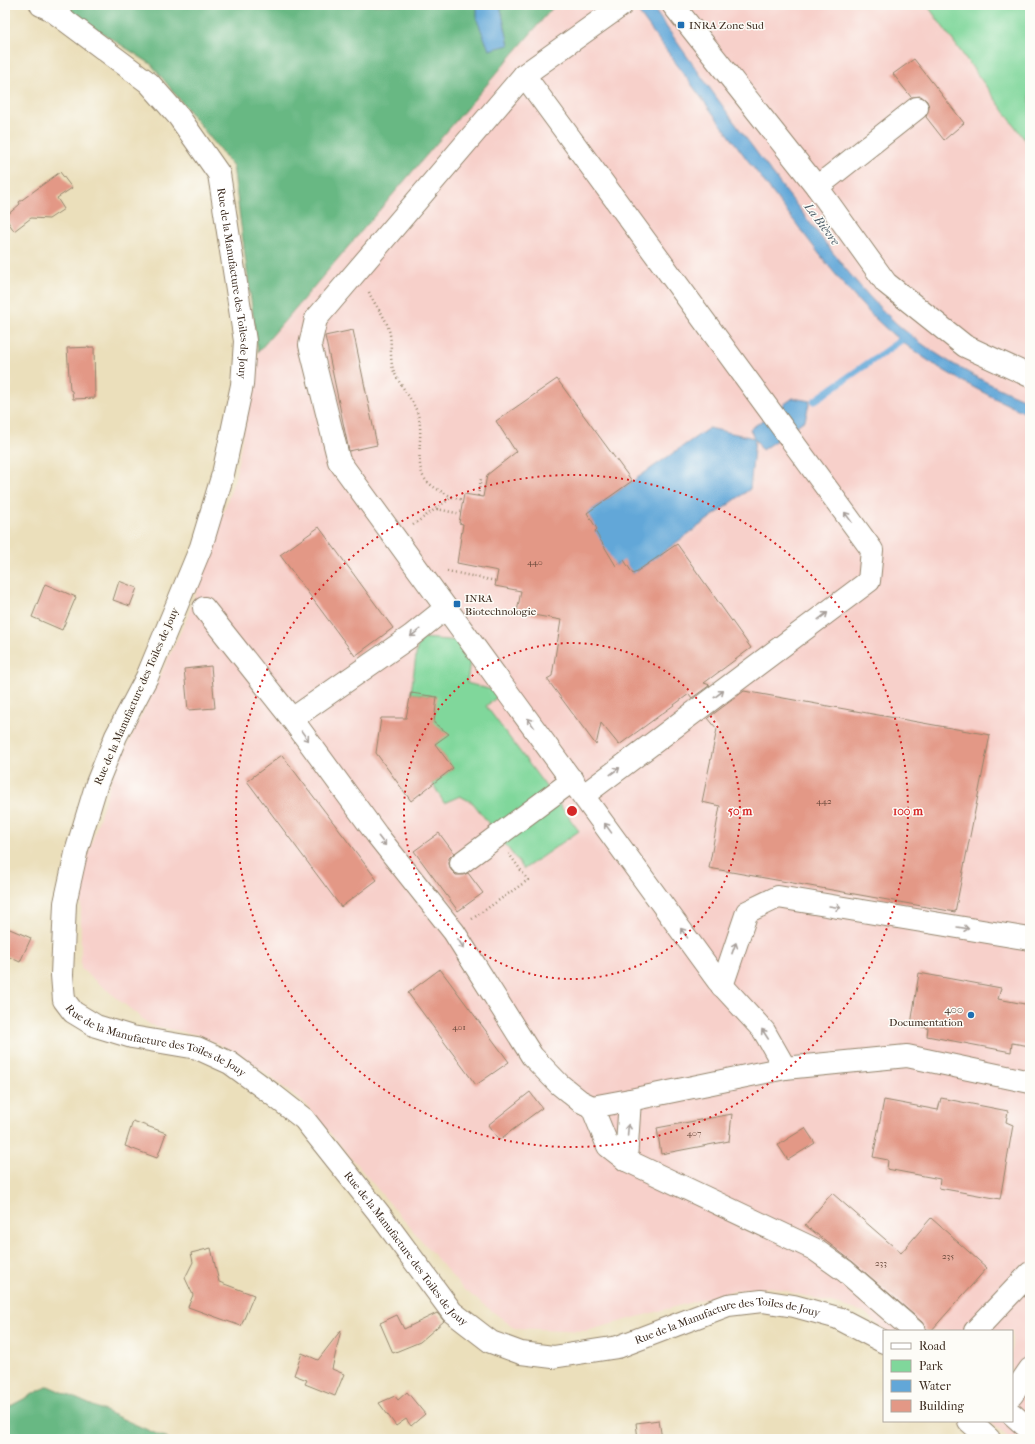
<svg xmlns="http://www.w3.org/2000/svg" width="1035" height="1444" font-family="'IM FELL French Canon',serif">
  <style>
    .built { fill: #f7d0ca }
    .green { fill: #80d79b; stroke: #5e805c }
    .forest { fill: #68b883; stroke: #527150 }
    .water { fill: #62a7d8; stroke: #4e687b }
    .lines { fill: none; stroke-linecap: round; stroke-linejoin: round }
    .stream { stroke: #62a7d8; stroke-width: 7 }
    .building { fill: #e39886 }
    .minor-casing { stroke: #93846c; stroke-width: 24 }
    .path { stroke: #93846c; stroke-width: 2.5; stroke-dasharray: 1 3; stroke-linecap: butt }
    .minor { stroke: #fff; stroke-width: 22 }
    .oneway { stroke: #a79f9a }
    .ring { fill: none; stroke: #d62828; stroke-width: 2; stroke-dasharray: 2 4 }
    .poi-dot { fill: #1f6fb2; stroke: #fdfcf7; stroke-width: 1.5 }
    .labels { text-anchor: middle; stroke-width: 3; stroke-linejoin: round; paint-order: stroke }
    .number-label { font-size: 9px; fill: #654638 }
    .poi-label { font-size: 11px; fill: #3b2a1e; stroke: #fdfcf7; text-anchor: start }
    .street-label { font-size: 11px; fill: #3b2a1e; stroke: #fdfcf7 }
    .water-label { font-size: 12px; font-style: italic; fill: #4b5c68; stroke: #fdfcf7 }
    .centre { fill: #d62828; stroke: #fdfcf7; stroke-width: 2 }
    .ring-label { font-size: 12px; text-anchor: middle; font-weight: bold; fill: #d62828; stroke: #fdfcf7; stroke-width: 3; stroke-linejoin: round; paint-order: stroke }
  </style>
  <rect width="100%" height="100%" fill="#fdfcf7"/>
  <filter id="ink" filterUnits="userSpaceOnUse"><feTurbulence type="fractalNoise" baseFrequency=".025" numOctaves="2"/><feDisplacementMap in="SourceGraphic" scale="8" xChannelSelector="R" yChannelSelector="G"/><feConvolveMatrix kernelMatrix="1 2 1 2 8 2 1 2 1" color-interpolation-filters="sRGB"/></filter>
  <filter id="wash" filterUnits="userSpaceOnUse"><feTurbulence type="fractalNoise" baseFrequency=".012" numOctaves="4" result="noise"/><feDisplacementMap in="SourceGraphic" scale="16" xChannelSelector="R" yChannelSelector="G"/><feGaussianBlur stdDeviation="0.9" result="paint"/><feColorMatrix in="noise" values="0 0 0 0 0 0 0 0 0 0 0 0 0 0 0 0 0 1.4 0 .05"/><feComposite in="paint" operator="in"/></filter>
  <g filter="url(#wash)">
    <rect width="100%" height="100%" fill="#ebdfbb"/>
    <path class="built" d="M555,5H927L1030,147V1439H1010L989,1421H1012V1331H885L864,1312L771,1287L733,1291L586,1331L514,1328L462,1288L305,1104L242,1055L198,1035L150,1025L81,969V877L111,780L187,618L235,478L258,352Z"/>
    <path class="green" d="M927,5H1030V147Z
      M423,638L461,641L471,653L467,683L499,692L501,694L486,706L579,831L524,869L473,803L460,796L444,803L433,784L453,768L435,744L444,737V730L439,727H433L436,697L411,693L417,648Z"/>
    <path class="forest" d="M59,5H555L258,352L233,166L151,64Z
      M48,1386L168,1439H5V1409Z"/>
    <path class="water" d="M477,5H500L509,45L489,50L477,20Z
      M633,5H651C700,75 749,144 801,211C831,250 860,291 897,324C933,356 986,384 1030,402V415C984,394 937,370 897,338C855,304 821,256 788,213C735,145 685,75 633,5Z
      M793,398L810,401L805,420L795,427L780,407Z
      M769,416L781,437L762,450L755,439L750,489L633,574L624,561L616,566L591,534L597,529L587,513L709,428L754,438L750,429Z"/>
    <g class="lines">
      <path class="stream" d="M814,401L907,336"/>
    </g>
    <g id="blocks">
      <path class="building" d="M914,59L964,123L944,140L926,117L929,107L927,101L921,96L911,97L893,74Z
        M60,172L72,188L57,198L64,209L49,219L31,218L14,231L5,217L20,204L19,202Z
        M353,330L377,445L349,451L325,336Z
        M94,347L95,398L73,399L72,391L70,390L67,348Z
        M557,379L632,481L587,513L597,529L595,531L616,566L624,560L633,574L677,544L751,648L704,683L710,685L692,698L689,694L619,745L601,723L596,745L547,679L552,676L561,620L517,612L521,591L495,586L498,571L457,563L463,524L459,523L464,494L483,497L487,475L516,452L496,421Z
        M319,527L393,628L355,656L280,555Z
        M119,581L137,588L130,606L113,600Z
        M45,584L76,597L62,630L32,617Z
        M211,666L215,708L188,710L184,669Z
        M744,691L990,735L955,912L709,868L720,806L702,802L717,729L708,718Z
        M411,693L437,697L434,723L449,734L435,744L453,768L411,801L376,753L381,718H406Z
        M282,755L377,880L341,907L247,781Z
        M439,833L454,853L449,858V864L451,870L456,875H463L468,873L483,893L458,911L414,851Z
        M5,927L31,938L20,962L5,955Z
        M440,969L509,1062L476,1085L408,993Z
        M919,973L1001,988L998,999L1030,1005V1046L1012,1043L1011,1052L927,1036L928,1028L911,1025Z
        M530,1092L542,1108L499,1140L488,1125Z
        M941,1098L1008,1111L1006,1122L1013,1125L1000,1199L939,1188L940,1179L887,1169L888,1160L873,1157L884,1100L938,1110Z
        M732,1114L729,1141L661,1154L657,1128Z
        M133,1121L166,1133L157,1158L125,1146Z
        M805,1128L815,1143L788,1160L778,1145Z
        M832,1193L901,1253L931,1218L987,1268L931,1331H927L922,1322L853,1262L805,1225Z
        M211,1248L219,1282L254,1295L241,1326L188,1307L193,1295L185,1278L193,1262L191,1253Z
        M437,1313L444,1321L420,1342L393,1353L380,1323L397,1315L404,1329Z
        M341,1330L332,1369L344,1374L335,1396L305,1384L307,1380L294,1375L302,1353L318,1360Z
        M407,1392L425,1414L411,1426L406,1419L396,1426L379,1403L395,1396L398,1400Z
        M659,1420L662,1439H638L636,1423Z"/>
    </g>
  </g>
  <g filter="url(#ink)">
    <use href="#blocks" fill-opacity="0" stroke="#93846c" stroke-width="1"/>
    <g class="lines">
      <defs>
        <g id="minor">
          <path id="s1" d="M41,5L50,9L149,83L179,117L219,174L245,341L242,385L223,474L201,547L147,677L116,736L97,783L77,849L65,903L62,975L64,1000L73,1012L96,1026L132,1037L197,1048L230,1063L272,1094L304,1119L378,1212L452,1312L491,1342L521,1353L553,1357L618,1347L728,1305L762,1301L794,1306L838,1318L884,1342"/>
          <path d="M622,5L524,75L316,319L310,345L339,461L718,981L764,1031L785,1068"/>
          <path d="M673,5L817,187L886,283L965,346L1030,376"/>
          <path d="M524,75L872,550L869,581L584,795"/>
          <path d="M817,187L917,108"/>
          <path d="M204,608L292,719"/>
          <path d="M446,608L411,636L292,719L377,835L454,932L532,1056L559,1084L580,1101L592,1107L630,1100L785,1068L907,1056L1030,1082"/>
          <path d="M461,863L573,780"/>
          <path d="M722,986L747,912L778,897L1030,939"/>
          <path d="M592,1107L608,1146L626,1160L814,1249L845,1271L914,1331"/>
          <path d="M626,1160L630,1100"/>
          <path d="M975,1331L1030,1273"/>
          <path d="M1012,1395L1030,1369"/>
          <path d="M1012,1414L1030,1430"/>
          <path d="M969,1421L989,1439"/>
        </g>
      </defs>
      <use href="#minor" class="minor-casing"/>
      <path class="path" d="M369,292C374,305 384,314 388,327C393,340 389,356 393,369C399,386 413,398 418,415C424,434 415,457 423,476C428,486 443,492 452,497
        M478,496L481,479
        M437,509L461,514
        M413,525L452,497L463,500
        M447,571L496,581
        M472,919L528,880L509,854"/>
      <use href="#minor" class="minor"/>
    </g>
    <defs><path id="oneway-shaft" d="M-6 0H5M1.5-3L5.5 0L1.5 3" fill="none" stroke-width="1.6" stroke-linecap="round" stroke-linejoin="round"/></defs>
    <g class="oneway">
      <use href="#oneway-shaft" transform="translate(848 517) rotate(-126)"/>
      <use href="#oneway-shaft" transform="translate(823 616) rotate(-37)"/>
      <use href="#oneway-shaft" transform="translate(415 633) rotate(142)"/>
      <use href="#oneway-shaft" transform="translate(719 694) rotate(-37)"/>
      <use href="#oneway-shaft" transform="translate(531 723) rotate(-126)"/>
      <use href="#oneway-shaft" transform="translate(305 736) rotate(54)"/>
      <use href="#oneway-shaft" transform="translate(615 771) rotate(-37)"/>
      <use href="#oneway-shaft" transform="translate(608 828) rotate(-126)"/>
      <use href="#oneway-shaft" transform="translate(382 841) rotate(52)"/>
      <use href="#oneway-shaft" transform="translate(835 907) rotate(9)"/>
      <use href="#oneway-shaft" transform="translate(963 928) rotate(9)"/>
      <use href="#oneway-shaft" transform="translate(684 933) rotate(-126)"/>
      <use href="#oneway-shaft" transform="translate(461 944) rotate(58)"/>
      <use href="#oneway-shaft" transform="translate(734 948) rotate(-70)"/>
      <use href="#oneway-shaft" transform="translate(765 1034) rotate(-123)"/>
      <use href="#oneway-shaft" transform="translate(628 1130) rotate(-86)"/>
    </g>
  </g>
  <g class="ring">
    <circle cx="572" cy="811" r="168"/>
    <circle cx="572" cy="811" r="336"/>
  </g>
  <g class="poi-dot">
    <rect x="677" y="21" width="8" height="8" rx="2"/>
    <rect x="453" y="600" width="8" height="8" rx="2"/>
    <circle cx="971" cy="1015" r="4"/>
  </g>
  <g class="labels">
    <g class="number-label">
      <text x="535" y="565">440</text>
      <text x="824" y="804">442</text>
      <text x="459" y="1030">401</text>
      <text x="694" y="1136">407</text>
      <text x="948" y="1259">235</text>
      <text x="881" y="1266">233</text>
    </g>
    <g class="poi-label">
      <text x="689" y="29">INRA Zone Sud</text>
      <text x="465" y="602">INRA<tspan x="465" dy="13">Biotechnologie</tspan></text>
      <text x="963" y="1013" text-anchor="end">400<tspan x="963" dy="13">Documentation</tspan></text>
    </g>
    <g class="street-label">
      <text dy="4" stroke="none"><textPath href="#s1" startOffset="359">Rue de la Manufacture des Toiles de Jouy</textPath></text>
      <text transform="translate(136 696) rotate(-66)" y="4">Rue de la Manufacture des Toiles de Jouy</text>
      <text dy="4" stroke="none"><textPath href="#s1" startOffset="1212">Rue de la Manufacture des Toiles de Jouy</textPath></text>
      <text dy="4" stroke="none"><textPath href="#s1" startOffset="1548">Rue de la Manufacture des Toiles de Jouy</textPath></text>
      <text dy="4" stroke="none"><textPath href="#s1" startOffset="1920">Rue de la Manufacture des Toiles de Jouy</textPath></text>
    </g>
    <g class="water-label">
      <text transform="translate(822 224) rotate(53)" y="4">La Bièvre</text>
    </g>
  </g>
  <circle cx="572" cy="811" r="6" class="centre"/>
  <g class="ring-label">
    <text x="740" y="815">50 m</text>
    <text x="908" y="815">100 m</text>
  </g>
  <rect width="1035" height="1444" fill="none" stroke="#fdfcf7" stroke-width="20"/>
  <rect x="883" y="1330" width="130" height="92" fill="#fdfcf7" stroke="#afa8a0"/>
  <rect x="891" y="1343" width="20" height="6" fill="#ffffff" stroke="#afa8a0"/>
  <text x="919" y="1350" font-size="12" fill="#3b2a1e">Road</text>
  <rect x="891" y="1360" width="20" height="12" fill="#80d79b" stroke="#afa8a0"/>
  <text x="919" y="1370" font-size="12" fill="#3b2a1e">Park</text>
  <rect x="891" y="1380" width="20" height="12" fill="#62a7d8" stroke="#afa8a0"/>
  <text x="919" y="1390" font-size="12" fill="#3b2a1e">Water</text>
  <rect x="891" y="1400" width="20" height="12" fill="#e39886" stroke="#afa8a0"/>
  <text x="919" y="1410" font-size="12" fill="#3b2a1e">Building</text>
</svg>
